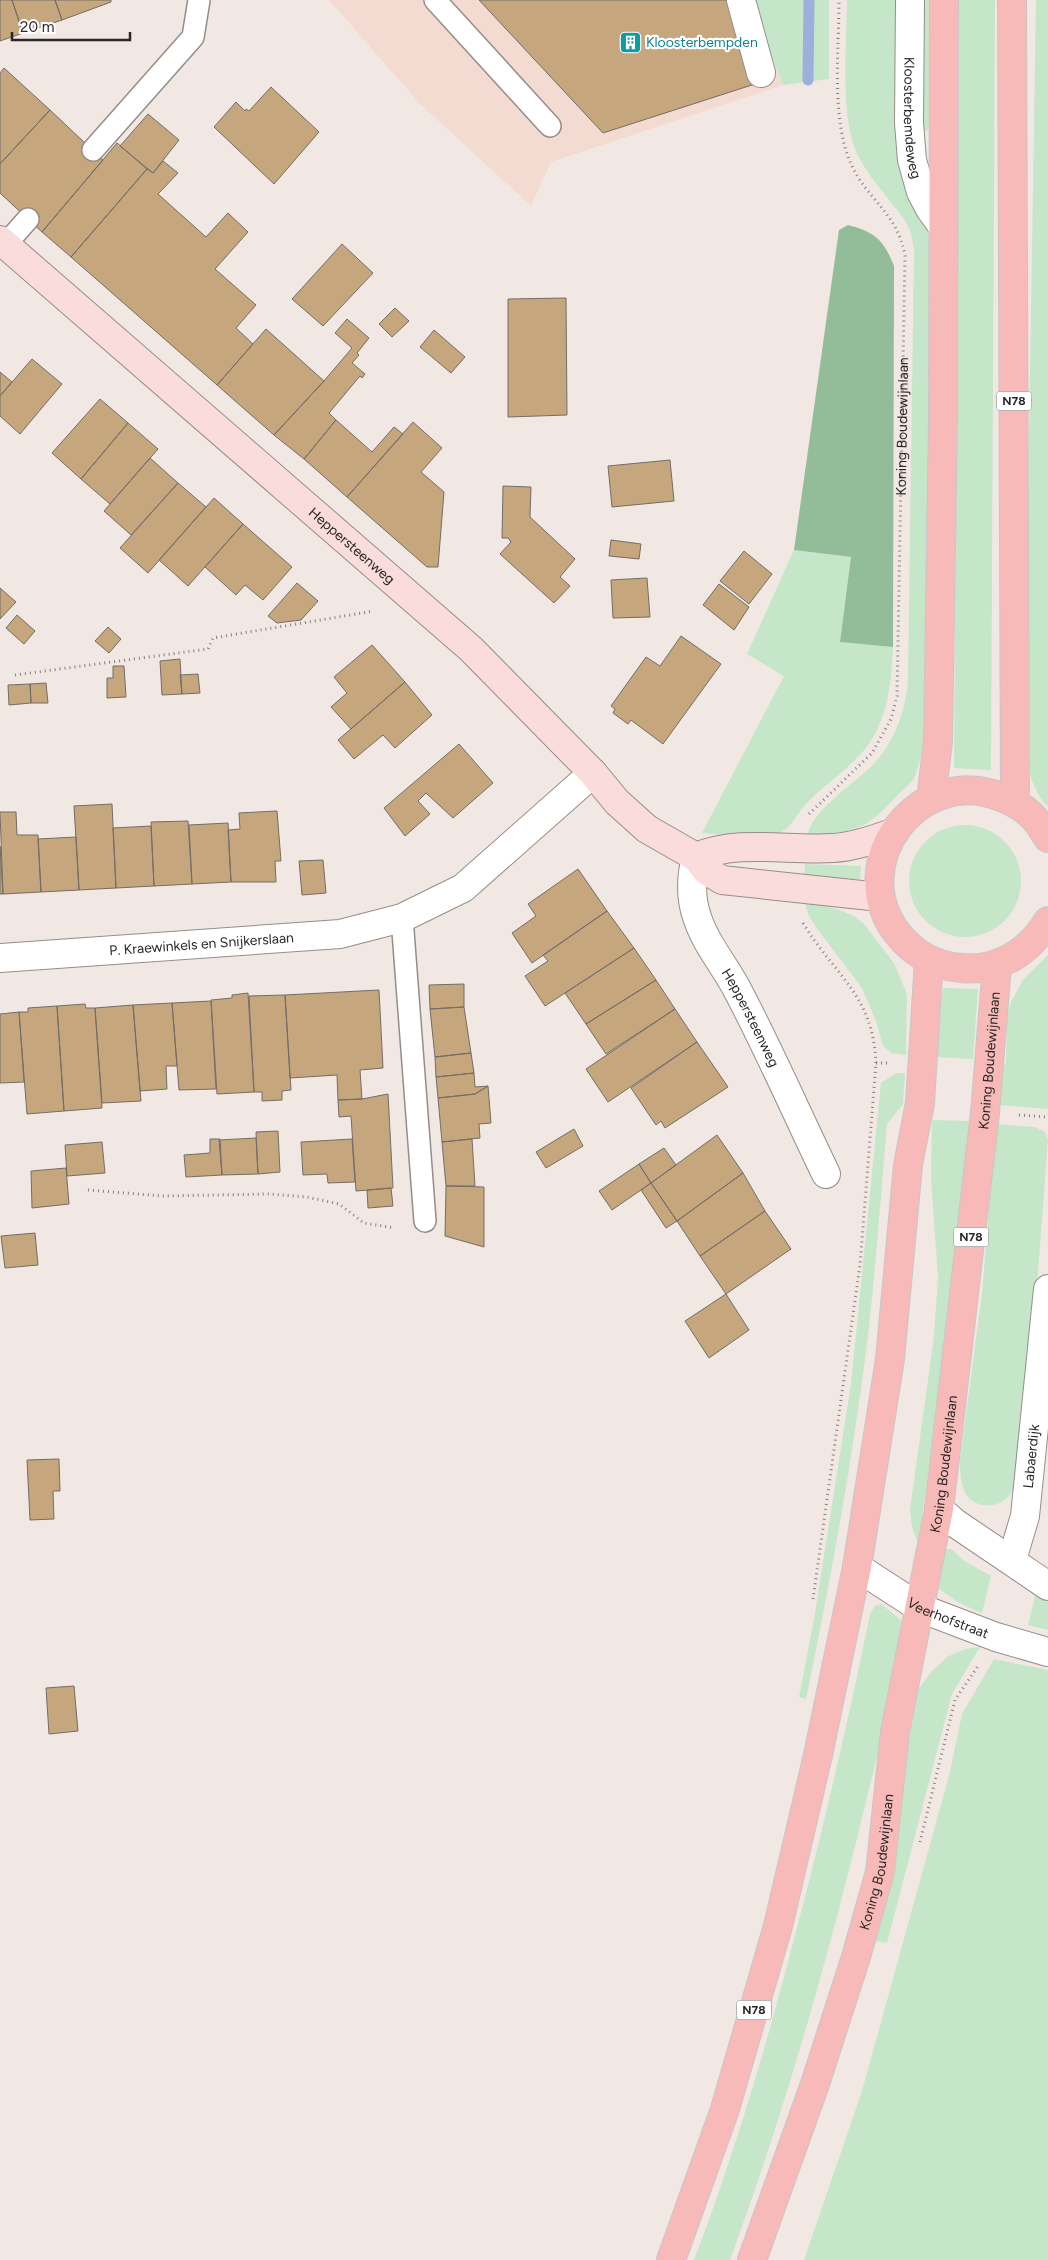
<svg xmlns="http://www.w3.org/2000/svg" width="1048" height="2260" font-family="Figtree,sans-serif">
  <style>
    .commercial { fill: #f3dbd2 }
    .green { fill: #c5e6c9 }
    .forest { fill: #93bc98 }
    .lines { fill: none; stroke-linecap: round; stroke-linejoin: round }
    .stream { stroke: #9cb0db; stroke-width: 11 }
    .building { fill: #c6a67d; stroke: #726d67 }
    .lane-casing { stroke: #968d8a; stroke-width: 24 }
    .street-casing { stroke: #968d8a; stroke-width: 30 }
    .secondary-casing { stroke: #968d8a; stroke-width: 30 }
    .primary-casing { stroke: #c8c7c7; stroke-width: 30 }
    .path { stroke: #857f7d; stroke-width: 3; stroke-dasharray: 1 4; stroke-linecap: butt }
    .lane { stroke: #fff; stroke-width: 21 }
    .street { stroke: #fff; stroke-width: 28 }
    .secondary { stroke: #fbdcdc; stroke-width: 28 }
    .primary { stroke: #f7bab8; stroke-width: 28 }
    .labels { text-anchor: middle; stroke-width: 4.5; stroke-linejoin: round; paint-order: stroke }
    .shield { fill: #fff; stroke: #6a6867; stroke-width: 1 }
    .shield-label { font-size: 12px; font-weight: bold; fill: #2a2726 }
    .culture-label { font-size: 14px; fill: #0d838f; stroke: #fff; text-anchor: start }
    .street-label { font-size: 14px; fill: #2a2726; stroke: #fff }
  </style>
  <rect width="100%" height="100%" fill="#f1e8e4"/>
  <path class="commercial" d="M329,0H756L770,51L783,85L551,162L531,206L420,104Z"/>
  <path class="green" d="M756,0H829V79L783,85L770,51Z
    M847,0H898L930,251L925,692L923,751L914,779L879,814L866,824L843,833L807,837C812,807 860,782 879,758C897,735 906,708 908,679L914,249L910,230L905,221C889,197 866,176 855,149C840,110 847,42 847,0Z
    M919,0H930L929,126L928,130L922,132Z
    M959,0H995L991,770L954,768Z
    M1036,0H1048V807C1031,788 1027,768 1024,743Z
    M794,550L851,557L840,642L893,647C891,688 887,729 856,759C840,775 821,788 805,805C794,817 791,831 773,835C754,841 722,834 702,833L784,676L747,654Z
    M909 881a56 56 0 1 1 112 0a56 56 0 1 1-112 0Z
    M805,864L861,866L860,879L804,877Z
    M805,902L837,909L854,916L864,924L894,963L907,994L906,1055L892,1053L883,1046L876,1021L862,988L818,930L808,914Z
    M1048,955V1109L998,1105L1000,1072L1006,1062L1007,1015L1011,1002L1023,980Z
    M943,988L978,989L973,1059L936,1057Z
    M896,1073H905L903,1104L887,1124C881,1194 876,1265 868,1336C853,1458 831,1578 806,1699L799,1697L814,1619L851,1384L881,1083Z
    M932,1120L970,1121L955,1293L918,1543L912,1527L910,1510L934,1336L938,1277L931,1179Z
    M996,1124L1035,1127L1045,1132L1048,1140L1038,1273L1017,1477C1015,1484 1013,1493 1007,1498C996,1509 974,1508 966,1494C960,1484 960,1471 960,1459L982,1294Z
    M947,1549H952L963,1560L991,1576L982,1613L959,1603L935,1586L943,1550Z
    M1035,1596L1048,1602V1630L1028,1625Z
    M881,1604L901,1620L904,1627C893,1697 875,1765 858,1834C823,1977 781,2121 730,2260H694C736,2150 769,2037 798,1924C825,1821 849,1718 870,1614L875,1606Z
    M980,1647L952,1694L887,1943L875,1941L895,1860L908,1737L918,1690L931,1672L947,1657L965,1649Z
    M994,1659L1048,1670V2260H804L862,2091L950,1772L962,1714Z"/>
  <path class="forest" d="M848,225C875,232 884,240 894,266L893,647L840,642L851,557L794,550L839,230Z"/>
  <g class="lines">
    <path class="stream" d="M808,80L809,0"/>
  </g>
  <path class="building" d="M0,0H12L23,33L0,41Z
    M12,0H55L62,20L23,33Z
    M55,0H111V2L62,20Z
    M479,0H728L755,84L603,133Z
    M4,68L50,110L0,164V73Z
    M271,87L319,132L274,184L214,127L236,102L245,111L246,109L249,111Z
    M50,110L103,160L42,232L0,193V164Z
    M148,114L179,140L153,173L120,146Z
    M117,143L147,169L71,257L42,232Z
    M163,161L178,173L158,194L206,237L228,213L248,232L215,269L256,305L236,328L253,344L217,385L71,257L147,169L153,173Z
    M342,244L373,273L323,326L292,299Z
    M566,298L567,415L508,417V299Z
    M395,308L409,321L392,337L379,324Z
    M347,319L369,338L357,353L359,355L352,363L365,374L362,378L360,376L329,413L336,420L304,459L274,435L324,381L352,348L335,333Z
    M266,329L324,381L274,435L217,385Z
    M434,330L465,357L451,373L420,347Z
    M32,359L62,384L20,434L0,416V396Z
    M0,372L12,382L0,396Z
    M100,399L128,423L81,479L52,453Z
    M336,420L372,452L394,427L403,434L347,497L304,459Z
    M413,422L442,448L421,472L444,492L438,567H427L347,497Z
    M128,423L158,449L110,504L81,479Z
    M150,458L178,483L131,535L104,511Z
    M670,460L674,501L612,507L608,466Z
    M178,483L206,507L148,573L120,548Z
    M503,486L531,487L530,517L575,559L560,577L570,586L554,603L500,554L511,542L508,538H502Z
    M214,498L243,524L188,586L159,560Z
    M243,524L292,567L263,600L245,585L236,595L205,567Z
    M611,540L641,544L639,559L609,556Z
    M744,551L772,574L749,604L720,581Z
    M647,578L650,617L613,618L611,580Z
    M297,583L318,601L301,620L277,623L268,616Z
    M719,584L749,607L734,630L703,605Z
    M0,588L16,602L0,619Z
    M17,615L35,631L24,644L6,628Z
    M108,627L121,639L109,653L95,641Z
    M681,636L721,664L663,744L631,720L628,724L613,713L615,709L611,706L646,657L660,666Z
    M372,645L405,682L351,729L331,707L347,693L334,677Z
    M180,659L182,694L162,695L160,661Z
    M113,666H124L126,697L107,698V678H113Z
    M198,674L200,693L182,694L180,675Z
    M405,682L432,715L395,748L383,735L354,759L338,740Z
    M46,683L48,703H31L30,684Z
    M30,684L31,703L9,705L8,685Z
    M459,744L493,783L453,818L426,793L418,801L430,814L405,836L384,808Z
    M112,804L116,888L79,890L74,806Z
    M277,811L281,861H275L276,882H231L228,830L240,829L239,813Z
    M0,812H16L17,835H38L41,892L3,894Z
    M188,821L192,884L154,886L151,822Z
    M228,823L231,882L192,884L189,825Z
    M151,826L154,886L116,888L113,828Z
    M76,837L79,890L41,892L38,839Z
    M0,846L3,894H0Z
    M323,860L326,893L302,895L299,861Z
    M578,869L607,911L532,963L512,933L536,916L528,904Z
    M607,911L634,948L545,1006L525,976L548,961L543,955Z
    M634,948L656,980L586,1024L565,993Z
    M656,980L675,1009L606,1054L586,1024Z
    M464,984V1007L430,1009L429,985Z
    M379,990L383,1068L360,1070L362,1099L338,1100L337,1075L290,1078L285,995Z
    M248,993L254,1092L217,1094L211,1000L232,998V995Z
    M285,995L291,1090L282,1091V1100L262,1101V1092H254L249,996Z
    M211,1001L216,1089L179,1090L172,1003Z
    M172,1003L177,1066H166L167,1089L140,1091L133,1005Z
    M85,1004L86,1008H95L102,1108L64,1111L57,1006Z
    M133,1005L141,1101L102,1103L95,1008Z
    M57,1006L64,1111L27,1114L19,1012H28V1008Z
    M464,1007L471,1053L435,1057L430,1009Z
    M675,1009L697,1042L608,1102L586,1069Z
    M19,1012L24,1082L0,1083V1014Z
    M697,1042L728,1087L665,1128L661,1121L656,1125L631,1088Z
    M471,1053L474,1073L436,1077L435,1057Z
    M474,1073L475,1087L488,1086L475,1094L438,1098L436,1077Z
    M488,1086L491,1123L479,1124L480,1138L442,1142L438,1098L475,1094Z
    M388,1094L393,1188L356,1191L351,1116L339,1117L338,1100L362,1099Z
    M574,1129L583,1146L546,1168L536,1152Z
    M278,1131L280,1172L258,1174L256,1132Z
    M717,1135L743,1173L677,1221L651,1183Z
    M256,1138L258,1174L222,1175L219,1140Z
    M210,1139H220L222,1175L186,1177L184,1155L210,1153Z
    M352,1139L355,1182L328,1183L327,1174L303,1175L301,1142Z
    M472,1139L475,1186H446L442,1142Z
    M102,1142L105,1173L67,1176L65,1145Z
    M664,1148L676,1165L651,1183L639,1164Z
    M639,1164L651,1183L612,1210L599,1191Z
    M66,1168L69,1204L32,1208L31,1171Z
    M743,1173L765,1211L700,1256L677,1221Z
    M651,1183L677,1221L666,1228L641,1190Z
    M446,1186L484,1187V1247L445,1236Z
    M391,1188L393,1206L368,1208L367,1190Z
    M765,1211L791,1249L726,1294L700,1256Z
    M35,1233L38,1265L5,1268L1,1236Z
    M726,1294L749,1330L709,1358L685,1321Z
    M59,1459L60,1491H53L54,1519L30,1520L27,1460Z
    M74,1686L78,1731L49,1734L46,1688Z"/>
  <g class="lines">
    <defs>
      <path id="lane" d="M435,0L550,126
        M93,150L193,37L199,0
        M5,245L28,219
        M402,918L425,1221"/>
      <g id="street">
        <path d="M741,0L761,73"/>
        <path id="s2" d="M910,0L909,123L912,160L921,192L930,209L943,227"/>
        <path id="s3" d="M696,857C691,877 690,897 697,917C706,945 726,967 739,993C770,1052 797,1114 826,1174"/>
        <path id="s4" d="M0,958L340,934L402,918L463,888L593,773"/>
        <path d="M939,1509L955,1523L1048,1586"/>
        <path id="s5" d="M1012,1560L1025,1516L1048,1289"/>
        <path id="s6" d="M857,1567L920,1608L996,1637L1048,1652"/>
      </g>
      <g id="secondary">
        <path id="s7" d="M0,240L471,649L593,773L617,802L647,829L696,857L707,871L722,880L880,897"/>
        <path d="M696,857C740,839 787,851 833,848C853,847 873,840 892,833"/>
      </g>
      <g id="primary">
        <path d="M1012,0L1015,803"/>
        <path d="M931,799L938,742L943,417L944,0"/>
        <path d="M1048,838C1044,832 1040,825 1035,819C1026,809 1014,802 1001,797C920,764 844,862 897,933C913,953 935,966 961,968C998,972 1029,952 1048,921"/>
        <path d="M671,2260L725,2109L778,1926L818,1755L857,1567L890,1359L908,1165L920,1103L929,960"/>
        <path id="s8" d="M752,2260L815,2084L856,1957L880,1872L895,1732L939,1509L985,1113L997,965"/>
      </g>
    </defs>
    <use href="#lane" class="lane-casing"/>
    <use href="#street" class="street-casing"/>
    <use href="#secondary" class="secondary-casing"/>
    <use href="#primary" class="primary-casing"/>
    <g class="path">
      <path d="M15,675L208,649L213,638L374,611"/>
      <path id="s1" d="M809,814L872,753L891,719L897,696L905,256C898,213 867,200 851,164C831,120 839,48 839,0"/>
      <path d="M803,923C834,975 873,994 876,1063L860,1265L813,1599"/>
      <path d="M876,1063H889"/>
      <path d="M1019,1115L1048,1117"/>
      <path d="M88,1190L163,1196L269,1194L307,1197L339,1204L364,1223L395,1228"/>
      <path d="M920,1842L955,1700L978,1666"/>
    </g>
    <use href="#lane" class="lane"/>
    <use href="#street" class="street"/>
    <use href="#secondary" class="secondary"/>
    <use href="#primary" class="primary"/>
  </g>
  <defs>
    <symbol id="building-square" viewBox="-11 -11 22 22"><rect x="-9" y="-9" width="18" height="18" rx="4" fill="#0f9aa8" stroke="#fff"/><path d="M-4-6H4V6H1V3H-1V6H-4ZM-2.5-4.3h1.7v1.8h-1.7ZM.8-4.3h1.7v1.8H.8ZM-2.5-1h1.7V.8h-1.7ZM.8-1h1.7V.8H.8Z" fill="#fff"/></symbol>
  </defs>
  <g fill-rule="evenodd">
    <use href="#building-square" x="618" y="30" width="25" height="25"/>
  </g>
  <g class="labels">
    <g class="shield">
      <rect x="996.5" y="391.5" width="35" height="19" rx="4"/>
      <rect x="953.5" y="1227.5" width="35" height="19" rx="4"/>
      <rect x="736.5" y="2000.5" width="35" height="19" rx="4"/>
    </g>
    <g class="shield-label">
      <text x="1014" y="405">N78</text>
      <text x="971" y="1241">N78</text>
      <text x="754" y="2014">N78</text>
    </g>
    <g class="culture-label">
      <text x="646" y="47">Kloosterbempden</text>
    </g>
    <g class="street-label">
      <text dy="5" stroke="none"><textPath href="#s2" startOffset="118">Kloosterbemdeweg</textPath></text>
      <text dy="5" stroke="none"><textPath href="#s1" startOffset="420">Koning Boudewijnlaan</textPath></text>
      <text dy="5" stroke="none"><textPath href="#s7" startOffset="466">Heppersteenweg</textPath></text>
      <text dy="5" stroke="none"><textPath href="#s4" startOffset="202">P. Kraewinkels en Snijkerslaan</textPath></text>
      <text dy="5" stroke="none"><textPath href="#s3" startOffset="175">Heppersteenweg</textPath></text>
      <text dy="5" stroke="none"><textPath href="#s8" startOffset="1228">Koning Boudewijnlaan</textPath></text>
      <text dy="5" stroke="none"><textPath href="#s5" startOffset="106">Labaerdijk</textPath></text>
      <text dy="5" stroke="none"><textPath href="#s8" startOffset="822">Koning Boudewijnlaan</textPath></text>
      <text dy="5" stroke="none"><textPath href="#s6" startOffset="105">Veerhofstraat</textPath></text>
      <text dy="5" stroke="none"><textPath href="#s8" startOffset="418">Koning Boudewijnlaan</textPath></text>
    </g>
  </g>
  <path d="M12 32v8h118v-8" fill="none" stroke="#2a2726" stroke-width="2.5"/>
  <text x="20" y="32" font-size="15" fill="#2a2726" stroke="#ffffff" stroke-width="4" paint-order="stroke">20 m</text>
</svg>
